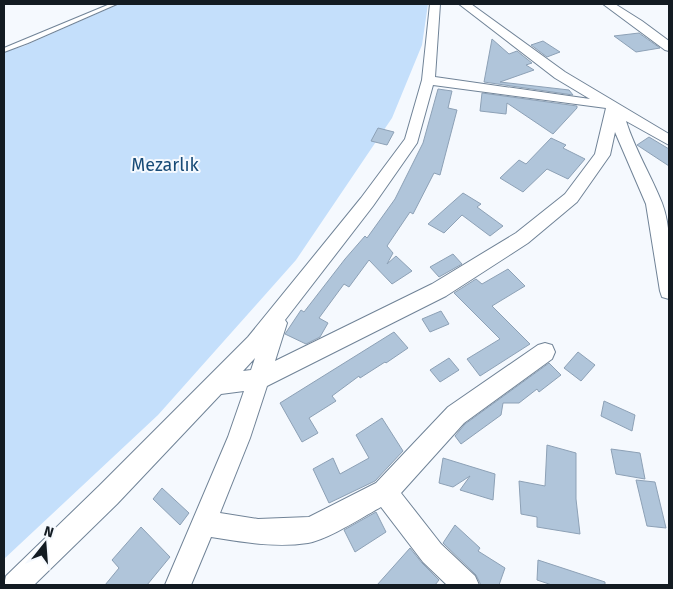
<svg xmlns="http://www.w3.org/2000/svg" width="673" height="589" font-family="'Fira Sans',sans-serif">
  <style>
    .green { fill: #c4dffb }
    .building { fill: #b0c5da; stroke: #8da1b6 }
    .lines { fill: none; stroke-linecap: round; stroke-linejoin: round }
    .lane-casing { stroke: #708397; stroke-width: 2 }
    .street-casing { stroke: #708397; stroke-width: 2 }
    .lane { fill: #fff; fill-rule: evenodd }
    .street { fill: #fff; fill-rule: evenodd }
    .labels { text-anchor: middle; stroke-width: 4; stroke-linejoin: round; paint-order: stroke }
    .park-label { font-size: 18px; fill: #184b77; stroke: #f5f9fe }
  </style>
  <rect width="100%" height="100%" fill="#f5f9fe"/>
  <path class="green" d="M119,4H428L422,45L392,118L296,260L158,415L4,559V52L24,46Z"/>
  <path class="building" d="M639,33L660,48L636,52L614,36Z
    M492,39L509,54L517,51L532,63L526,65L534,70L500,82L569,90L573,95L484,82Z
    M543,41L560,52L547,57L531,45Z
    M438,89L452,91L448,108L457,110L440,175L434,173L413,214L410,212L387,246L393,253L387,264L396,256L412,271L392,284L369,260L349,287L344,284L319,318L328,323L320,337L306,344L285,334L301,310L304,312L345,259L365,236L367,238L395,199L423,143Z
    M482,93L577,106V108L553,134L507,103L506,114L480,111Z
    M378,128L394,132L387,145L371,141Z
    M649,137L669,149V166L637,145Z
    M551,138L566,145L563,148L585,159L568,179L547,169L523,192L500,178L519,160L526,164Z
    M463,193L481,204L477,207L503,226L490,236L462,215L444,233L428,224Z
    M453,254L462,264L439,277L430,267Z
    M508,269L525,286L492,306L530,344L480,376L467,359L500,339L454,293L476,279L482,284Z
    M441,311L449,324L430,332L422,319Z
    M394,332L408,348L386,363L385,362L360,378L359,376L332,396L336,401L309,418L318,433L302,442L280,403Z
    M578,352L595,365L581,381L564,368Z
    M449,358L459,370L440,382L430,370Z
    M549,363L561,375L539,392L537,389L519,403H503L501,415L461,444L455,436L465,424Z
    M604,401L635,415L632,431L601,416Z
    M382,418L403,451L375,481L329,503L313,469L333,458L340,474L369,458L356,435Z
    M547,445L576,453V499L580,534L537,527V517L521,514L519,481L545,486Z
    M611,449L640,453L645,479L616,474Z
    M443,458L495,474L493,500L460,490L470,476L453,487L439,483Z
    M636,480L655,482L666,528L647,526Z
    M162,488L189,513L180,525L153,499Z
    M376,512L386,532L355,552L344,530Z
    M455,525L480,548L478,551L505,568L499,585H481L476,575L443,543Z
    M141,527L170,557L147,585H105L119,568L112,560Z
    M410,548L422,563L439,580L435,585H377Z
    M538,560L605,582V585H552L537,580Z"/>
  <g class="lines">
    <defs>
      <path id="lane" d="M110,4H117L28,43L4,52V48Z"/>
      <path id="street" d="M430,4H440L435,77L590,99L555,78L459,4H471L565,72L669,134V145L626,121C635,150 651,175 662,203C673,232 669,268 669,299L662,297L660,291L646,204L615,132L610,155L577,202L528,243L446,296L267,386L250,438L220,513L258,519L309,517L376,483L448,407L538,345L545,343L552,345L555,352L552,359L464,423L401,493L441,544L475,576L479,585H447L423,562L381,507C363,517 327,540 308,543C275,548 243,542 211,537L191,585H165L228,437L244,391L221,394L117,504L34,585H4L6,576L99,486L248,337L361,198L405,139L422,80ZM433,85L606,108L595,154L565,194L516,233L432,284L275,361L287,323L285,320L373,206L417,143ZM255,358L251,370L243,371Z
        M603,4H615L642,21L669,41V51L665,50Z"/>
    </defs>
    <use href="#lane" class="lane-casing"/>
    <use href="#street" class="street-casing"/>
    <use href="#lane" class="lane"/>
    <use href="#street" class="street"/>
  </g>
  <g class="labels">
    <g class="park-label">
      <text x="165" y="171">Mezarlık</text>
    </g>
  </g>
  <rect width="673" height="589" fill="none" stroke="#131b22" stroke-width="10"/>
  <g transform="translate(45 544) rotate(17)" stroke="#f5f9fe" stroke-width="4" paint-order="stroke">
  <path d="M0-4L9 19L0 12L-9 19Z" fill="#131b22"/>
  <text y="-8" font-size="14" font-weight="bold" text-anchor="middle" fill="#131b22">N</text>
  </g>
</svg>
